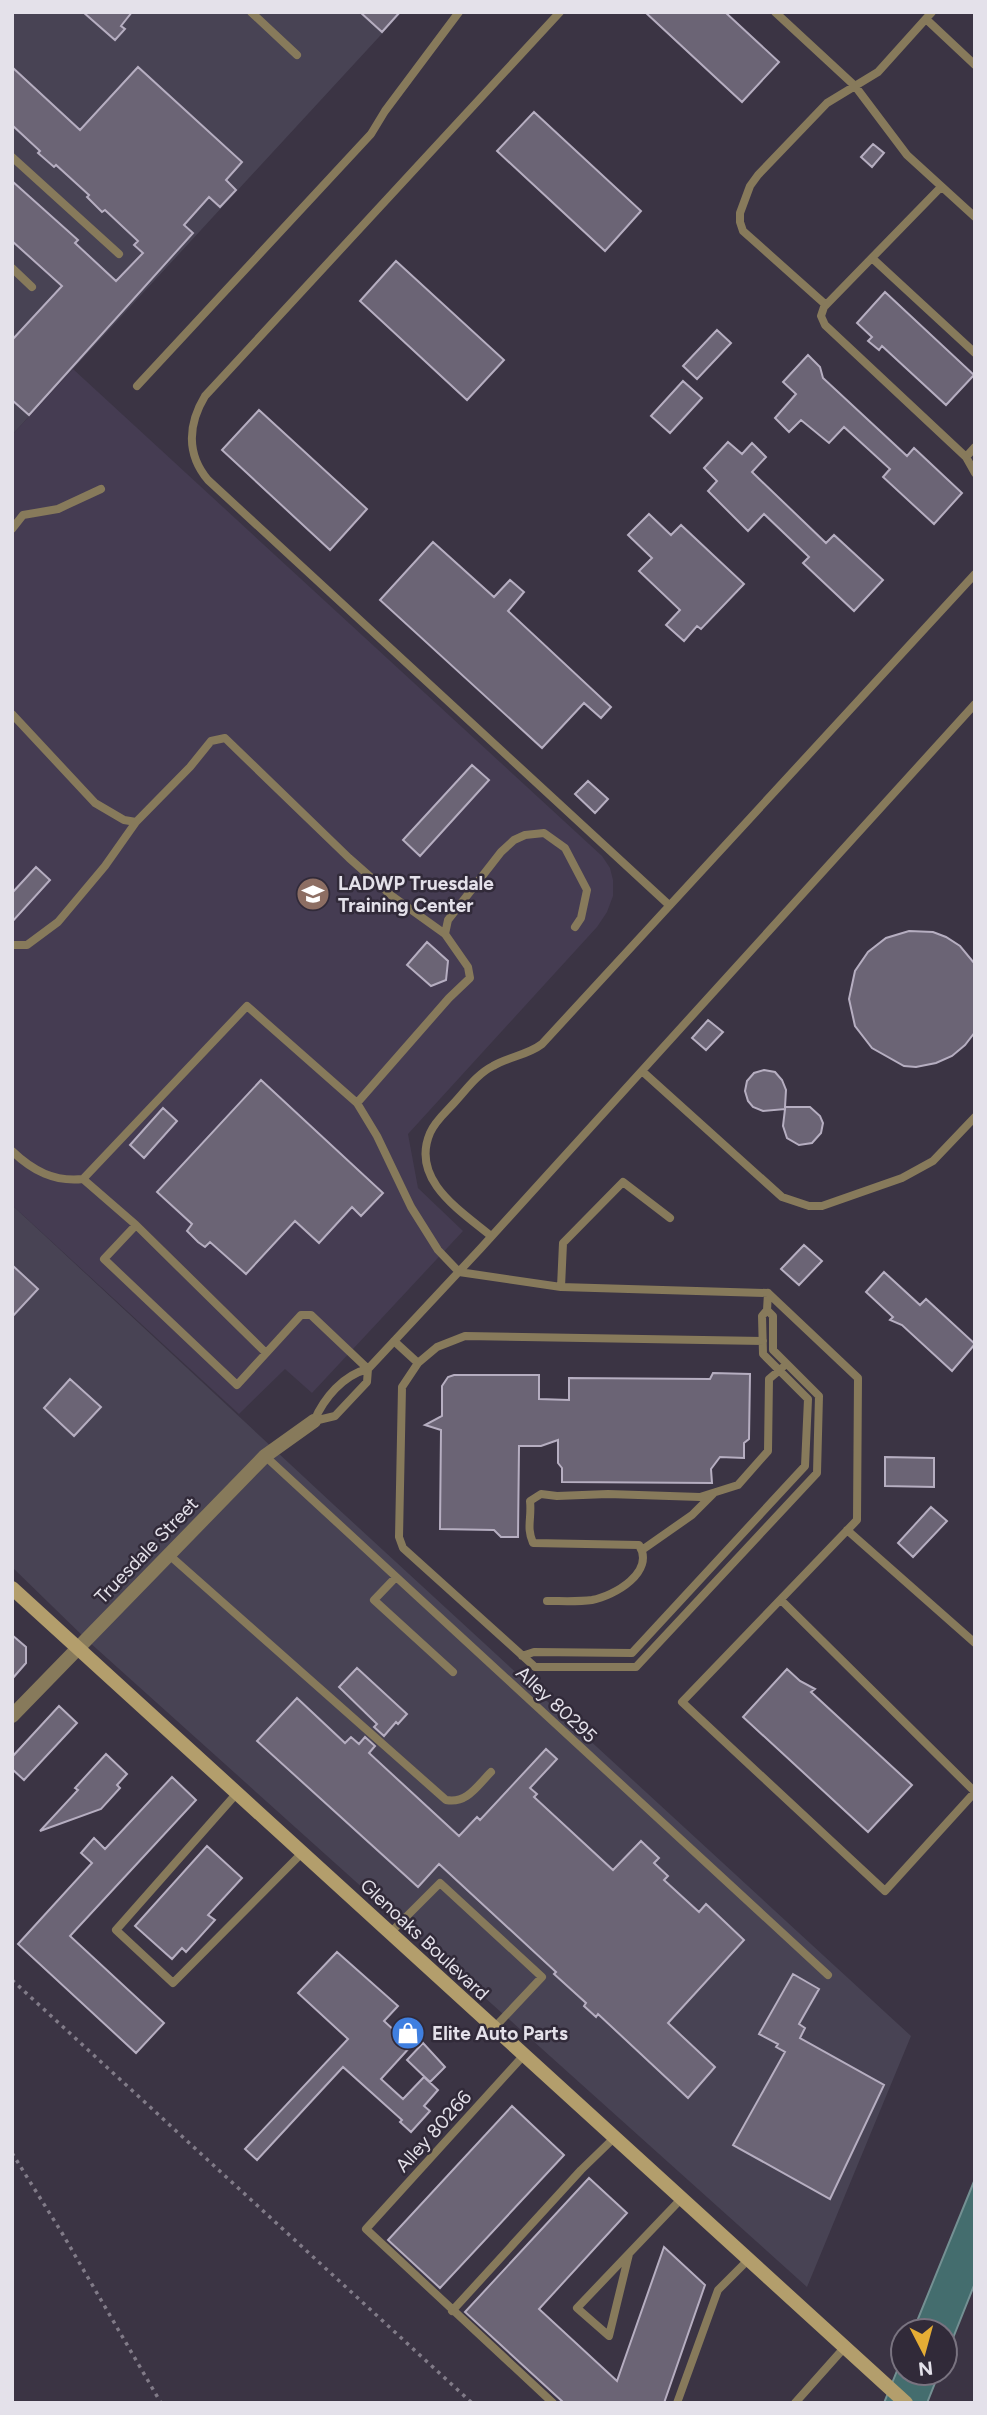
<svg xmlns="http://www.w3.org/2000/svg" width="987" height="2415" font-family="Figtree,sans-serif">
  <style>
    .industrial { fill: #484354 }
    .built { fill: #453c52 }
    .water { fill: #446d6e; stroke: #749093; stroke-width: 2 }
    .building { fill: #6b6475; stroke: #b6aec1; stroke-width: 2 }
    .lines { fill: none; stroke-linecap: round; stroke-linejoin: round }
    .path { stroke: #817b88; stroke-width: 3.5; stroke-dasharray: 3.5 5; stroke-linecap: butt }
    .service { stroke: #877a5b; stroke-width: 8 }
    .minor { stroke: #877a5b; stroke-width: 14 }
    .secondary { stroke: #b39e6c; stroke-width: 14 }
    .labels { text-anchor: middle; stroke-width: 5; stroke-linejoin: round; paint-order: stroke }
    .poi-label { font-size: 19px; font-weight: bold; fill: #e4e1ea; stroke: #312a39; text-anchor: start }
    .street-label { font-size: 19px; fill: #e4e1ea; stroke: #312a39 }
  </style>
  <rect width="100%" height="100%" fill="#3b3444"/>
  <path class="industrial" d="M12,12H402L12,435Z
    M12,1205L334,1505L911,2036L807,2287L88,1641L12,1567Z"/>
  <path class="built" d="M73,369L602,856L610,868L613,880V896L607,912L597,927L408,1134L418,1188L463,1231L312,1393L285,1369L239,1414L12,1205V435Z"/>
  <path class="water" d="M975,2179V2283L945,2358V2331H913Z
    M903,2356V2373H939L927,2403H884Z"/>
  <path class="building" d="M83,12H132L121,26L125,29L115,40Z
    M360,12H400L382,32Z
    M645,12H725L779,62L742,102Z
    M12,67L80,130L138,67L242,162L226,180L236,190L220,207L209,197L184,225L193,233L29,415L12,400V340L62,286L12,241V181L78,240L75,243L116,281L143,253L134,245L138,241L105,210L102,212L87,197L89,195L56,165L54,167L38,153L40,151L12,125Z
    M534,112L641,211L605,251L497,151Z
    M873,144L884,153L872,167L861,157Z
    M396,261L504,360L467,400L360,301Z
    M885,292L974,375L946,405L882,346L879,350L868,341L872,337L857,323Z
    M717,330L731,343L697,379L683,366Z
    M808,355L820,367L823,378L907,456L914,448L962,493L934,524L883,477L890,469L844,427L829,443L801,420L789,432L775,418L796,394L783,382Z
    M683,381L702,398L670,433L651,416Z
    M259,410L367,509L330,550L222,450Z
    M728,442L742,454L752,443L766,457L752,472L826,543L834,535L883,580L854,611L803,563L809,557L764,514L748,531L708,491L717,481L704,468Z
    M649,514L671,535L681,525L744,584L701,629L697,626L684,641L666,625L680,610L639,571L652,558L628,535Z
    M433,542L494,597L510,580L524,592L508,611L611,707L601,718L584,703L542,748L380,600Z
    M472,765L489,780L420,856L403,840Z
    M588,781L608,799L595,813L575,794Z
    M36,867L50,880L12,922V893Z
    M909,931L933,932L946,937L960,946L975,964V1032L965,1045L952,1056L936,1063L916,1067L904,1066L872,1048L855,1026L849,999L855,971L868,952L886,938Z
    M427,942L448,961L446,980L431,986L407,965Z
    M708,1020L723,1032L706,1050L692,1038Z
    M764,1070L775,1072L782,1080L786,1090L785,1107H810L820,1116L823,1123L821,1133L812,1143L799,1145L787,1138L783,1126L785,1109L763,1111L753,1107L748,1101L745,1091L747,1081L754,1073Z
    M261,1080L383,1193L361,1216L352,1207L319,1243L295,1221L246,1274L210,1242L205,1247L198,1242L187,1231L192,1224L157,1192Z
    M163,1108L177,1121L144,1158L130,1145Z
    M804,1245L822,1261L799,1285L781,1269Z
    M12,1265L38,1289L12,1317Z
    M884,1272L920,1305L926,1299L975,1344L952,1371L902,1325L890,1320L893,1317L866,1292Z
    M713,1373L750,1374L749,1439L744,1443V1458L720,1457L711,1469L712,1483L562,1482V1468L558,1463V1440L541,1446H519L518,1537H501L494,1530L440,1529L441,1430L425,1425L442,1416V1386L448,1377L454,1375H539V1399L569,1400V1378L710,1379Z
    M70,1379L101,1407L74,1436L44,1408Z
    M885,1457L934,1458V1487L885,1486Z
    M931,1507L947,1521L913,1557L898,1543Z
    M12,1635L26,1647V1663L12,1679Z
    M357,1668L407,1714L398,1724L396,1722L384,1736L374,1727L377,1724L339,1687Z
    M787,1669L800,1681L815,1689L811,1692L912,1785L868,1832L743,1717Z
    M297,1698L345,1743L351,1737L359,1744L365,1737L375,1746L369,1753L459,1836L477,1817L480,1820L546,1749L557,1759L530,1788L537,1794L534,1797L613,1870L641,1841L659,1858L654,1863L668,1876L664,1880L699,1912L706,1904L744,1940L668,2023L715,2067L688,2098L598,2014L596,2017L584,2006L586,2003L554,1974L556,1972L439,1864L418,1887L257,1741Z
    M59,1706L77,1723L24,1780L12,1769V1757Z
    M106,1754L127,1774L117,1785L120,1788L101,1809L40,1831L78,1790L75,1788Z
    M172,1777L196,1800L70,1936L164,2023L136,2053L18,1944L92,1863L81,1853L94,1838L105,1849Z
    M207,1846L242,1878L208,1915L215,1920L186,1952L182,1948L172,1959L135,1926Z
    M337,1952L398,2006L384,2021L411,2046L381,2079L403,2099L424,2077L438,2090L424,2106L430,2111L411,2132L400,2122L402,2120L343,2067L257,2160L245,2149L348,2039L298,1993Z
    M793,1974L819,1989L799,2024L805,2028L800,2038L884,2085L830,2199L733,2145L785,2052L776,2047L778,2044L759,2034Z
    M423,2043L445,2067L430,2082L407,2060Z
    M512,2106L564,2155L440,2288L388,2240Z
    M589,2178L627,2213L539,2309L617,2381L664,2247L705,2285L664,2403H564L465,2312Z"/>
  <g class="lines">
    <path class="path" d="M12,1980L472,2403
      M12,2153L62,2233L161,2403"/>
    <path class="service" d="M251,12L297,55
      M560,12L205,396C188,424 186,454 208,480L669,905
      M775,12L855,86L907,155L975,217
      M926,19L975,65
      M12,157L119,254
      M941,187L824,307L821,316L825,325L966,457L975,473
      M872,258L975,353
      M12,268L32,287
      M826,305L743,231L740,222V213L750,186L758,175L827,103L878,72L932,12
      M137,386L371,134L385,111L459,12
      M966,457L975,447
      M12,529L23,515L58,509L101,489
      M12,714L95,803L124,820L136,822L190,767L211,741L225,738L349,858L392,896L445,934
      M12,945H27L58,922L105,866L136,822
      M642,1071L782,1197L809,1206H822L902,1178L933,1161L975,1117
      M357,1103L449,998L470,978L468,967L445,934L448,920L501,852L514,840L525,835L544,833L565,848L587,890L581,918L575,927
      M12,1151C33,1171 54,1182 83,1179
      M136,1225L83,1179L247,1006L357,1103L377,1136L411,1207L438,1250L459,1272L561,1287L768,1293L767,1310L762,1316L763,1354L808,1399L805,1466L632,1653L534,1652L522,1656
      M491,1236C461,1211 410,1180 430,1133C435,1121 445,1113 454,1103C466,1090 477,1074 493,1066C508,1057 528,1055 542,1044L975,574
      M561,1287L563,1243L623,1182L670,1218
      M768,1293L858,1378L857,1520L682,1702L885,1891L975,1792L781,1600
      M394,1341L418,1363L402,1387L399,1537L403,1548L535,1667H636L817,1473L819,1396L773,1350V1316L767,1310
      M266,1353L136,1225L104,1259L237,1385L301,1315H311L368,1369
      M418,1363L437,1347L465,1336L763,1341
      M314,1421C324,1398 343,1375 368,1369L481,1248L975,704
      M314,1421L335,1416L367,1382L368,1369
      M265,1456L828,1975
      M847,1530L975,1643
      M642,1550L692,1515L713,1494
      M168,1554L446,1800C467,1804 477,1786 491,1772
      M396,1577L374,1600L453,1672
      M547,1601C562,1601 578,1602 592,1600C614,1596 656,1572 639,1545L533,1543C526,1527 532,1518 530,1501L541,1494L557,1496L608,1494L700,1497L738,1485L768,1451L769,1379L782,1368
      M237,1793L116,1930L173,1983L302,1853
      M391,1932L440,1883L542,1977L494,2028
      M524,2055L366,2229L553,2403
      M629,2254L609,2336L577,2308L681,2199
      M452,2311L581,2170L614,2138
      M677,2403L718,2290L748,2260
      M795,2403L844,2348"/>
    <path class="minor" d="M12,1716L265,1456L314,1421"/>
    <path class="secondary" d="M12,1588L906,2403"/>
  </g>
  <defs>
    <symbol id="university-disc" viewBox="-11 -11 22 22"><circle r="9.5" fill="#8d6e63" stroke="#312a39"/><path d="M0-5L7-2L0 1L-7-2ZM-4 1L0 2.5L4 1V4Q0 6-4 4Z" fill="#fff"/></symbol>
    <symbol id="shop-disc" viewBox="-11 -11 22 22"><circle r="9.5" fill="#3f7fe0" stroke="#312a39"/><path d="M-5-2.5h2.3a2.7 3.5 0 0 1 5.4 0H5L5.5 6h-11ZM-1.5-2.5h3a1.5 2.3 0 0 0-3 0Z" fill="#fff"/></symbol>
  </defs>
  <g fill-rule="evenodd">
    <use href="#university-disc" x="294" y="875" width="38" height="38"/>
    <use href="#shop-disc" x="389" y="2014" width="38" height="38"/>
  </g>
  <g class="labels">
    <g class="poi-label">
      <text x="338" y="890">LADWP Truesdale<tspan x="338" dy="22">Training Center</tspan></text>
      <text x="432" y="2040">Elite Auto Parts</text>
    </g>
    <g class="street-label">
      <text transform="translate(146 1550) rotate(-46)" y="7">Truesdale Street</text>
      <text transform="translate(557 1704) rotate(43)" y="7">Alley 80295</text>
      <text transform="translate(425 1939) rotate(43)" y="7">Glenoaks Boulevard</text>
      <text transform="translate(433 2131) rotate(-48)" y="7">Alley 80266</text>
    </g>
  </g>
  <rect width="987" height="2415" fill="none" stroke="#e4e1ea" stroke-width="28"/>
  <g transform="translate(924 2352) rotate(174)"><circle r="33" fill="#312a39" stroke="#797380" stroke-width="2"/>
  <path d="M0-5L12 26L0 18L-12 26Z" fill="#e5ad35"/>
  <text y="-10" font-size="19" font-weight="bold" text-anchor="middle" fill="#e4e1ea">N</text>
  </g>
</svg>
